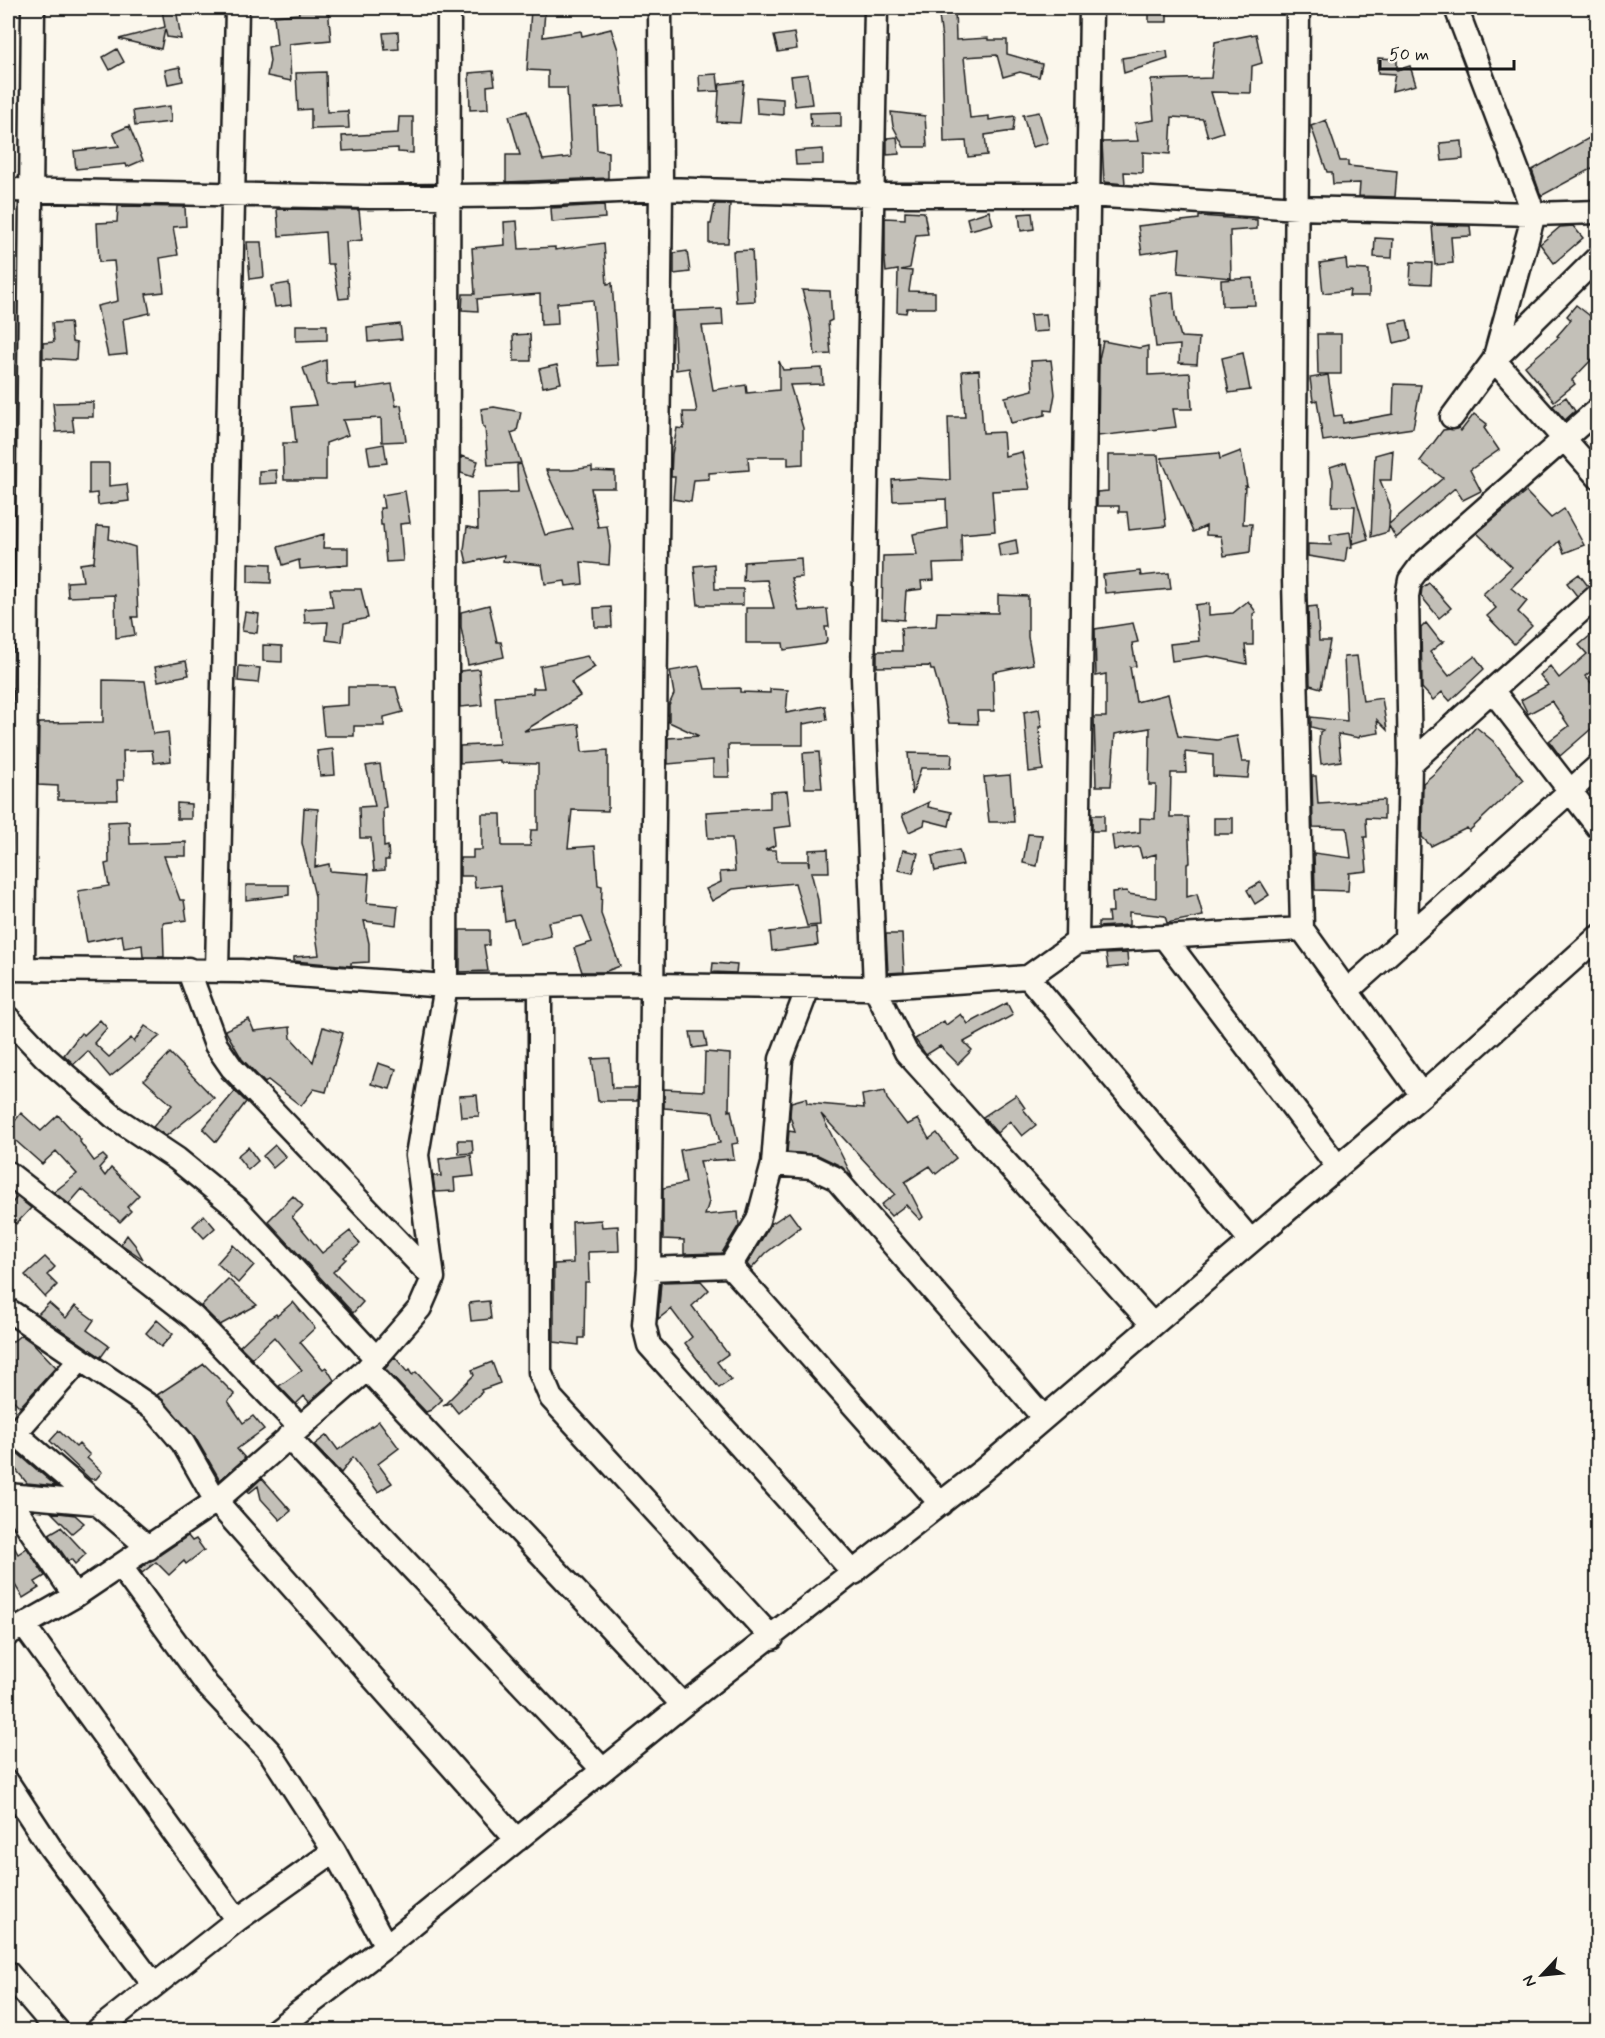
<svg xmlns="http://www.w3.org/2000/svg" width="1605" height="2038" font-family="Mynerve,sans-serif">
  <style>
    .building { fill: #c3c0b8; stroke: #1c1c1c; stroke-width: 1.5 }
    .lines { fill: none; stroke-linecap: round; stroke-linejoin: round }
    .minor-casing { stroke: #1c1c1c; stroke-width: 27 }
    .minor { stroke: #fbf7ec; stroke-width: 22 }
  </style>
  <rect width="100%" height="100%" fill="#fbf7ec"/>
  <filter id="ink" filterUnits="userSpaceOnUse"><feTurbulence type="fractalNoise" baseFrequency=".0167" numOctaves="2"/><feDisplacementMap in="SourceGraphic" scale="12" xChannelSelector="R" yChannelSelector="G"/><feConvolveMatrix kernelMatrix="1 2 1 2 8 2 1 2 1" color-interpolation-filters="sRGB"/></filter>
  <g filter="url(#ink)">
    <path class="building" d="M176,8L181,39L167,37L165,29L161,49L119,39L165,27L162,10Z
      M298,8H328L331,40L289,44L291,81L267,76L270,61L268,47L277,45L274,16L299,14Z
      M938,8H955L956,40L988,38V40H1007V54L1042,64L1039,77L1020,72L1003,77L997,55L964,57L970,118L989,116V120L1015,116L1013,131L985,135L987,155L968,157L966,141L944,142L942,39Z
      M1149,8H1167V22H1149Z
      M531,9L545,11L543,37L581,31L582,36L611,29L618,50L624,106L595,108L597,150L608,152V178L506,182V155H520L509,116L527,111L543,160L571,157L567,88H548V71L527,70Z
      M398,32L399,49L385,50L383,33Z
      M794,33L797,49L778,52L774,36Z
      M1256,34L1262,63L1252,66L1251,93L1211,92L1223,132L1208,137L1203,119L1172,117L1170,154L1143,152V173L1124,172L1125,184L1104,182L1102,142L1138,141L1135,123L1154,120L1151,80L1211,78L1215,42Z
      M117,49L124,62L110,70L103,57Z
      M1167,51L1168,59L1124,73L1122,58Z
      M1378,58L1397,59V70L1410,66L1416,85L1392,91L1395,74L1378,73Z
      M180,67L183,81L168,84L165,70Z
      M493,71L495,85L487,86L488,109L470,110L469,73Z
      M326,72L327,112L348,111L349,128L311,129V109L298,110L296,73Z
      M717,74L719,91L720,84L744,81L740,123L717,122L719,91L700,92L699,75Z
      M808,74L812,104L795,106L791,76Z
      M756,97L783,99V115L757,113Z
      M170,106L171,122L135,126L133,111Z
      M841,112V127H811L810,113Z
      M891,112L925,116L927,147H904L893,126Z
      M1039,112L1048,143L1032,147L1023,115Z
      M399,117H413V153L398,152V148L343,151L342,136L398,133Z
      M1326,120L1340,161H1348V166L1397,171L1395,197L1359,196L1360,183L1333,184L1332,172H1327L1311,126Z
      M129,126L143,160L127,167L126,164L76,169L74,151L119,146L113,133Z
      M1598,133V165L1541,196L1532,170Z
      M897,137L899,154L887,155V138Z
      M1462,141L1463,159L1442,161L1440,143Z
      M823,149V164L796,165L795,151Z
      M715,204H730L728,243H709V224H711Z
      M604,205L605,218L552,222L551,208Z
      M118,206L185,207L186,226L173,227L178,255L160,258L164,292L146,294L150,313L123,319L127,354L108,356L97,306L118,301L114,261L99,262L97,223L117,222Z
      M277,209L359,210L362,240L346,242L349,298L339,299L333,264H327L325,232L279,236Z
      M905,211L924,212L928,234L916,235L910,268L901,270L912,271L909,291L935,292V308H907L906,313L897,312L898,270L886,272L885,261V218L905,219Z
      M989,211L993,224L970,230L967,218Z
      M1032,213L1034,229L1021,231L1019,214Z
      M1199,216L1257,220V229L1230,231L1231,278L1178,273L1180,248L1142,254L1138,226L1199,219Z
      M517,221L519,249L555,247V250L604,243L607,284L612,283L618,365L598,366L593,300L557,303L558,324L541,325L540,294L477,299L478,311L462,310L463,294H475L472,248L505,245L504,222Z
      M1432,225L1470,226L1471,236L1451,237L1453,263L1435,265Z
      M1573,226L1583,238L1554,263L1540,244L1560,227Z
      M1375,238L1393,239L1392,258L1374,257Z
      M247,242H261L264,277L250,279Z
      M752,250L755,301L736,302L733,251Z
      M687,251L690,272L674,274V253Z
      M1346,259L1347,269L1369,270V296H1349L1350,290L1323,293L1320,263Z
      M1411,262L1432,263L1431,284L1410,283Z
      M1253,278L1255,305L1222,306L1221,280Z
      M289,283L291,305L275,307L271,286Z
      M802,290L830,291L832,320L828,322L831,354L815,355L811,323Z
      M1173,292L1175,316L1181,337L1199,338L1197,364L1179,363L1180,345L1156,347L1150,295Z
      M1576,305L1598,322V353L1572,380L1575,384L1554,401L1525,366L1559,337L1557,336L1571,320L1567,316Z
      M722,309L723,325L702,326L713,390L746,385L747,393L779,390V361L783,370L822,368L823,384L790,385L803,428V464L788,465V457H748L749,470L709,473V479L694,480L691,502L673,499L675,477H671L672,454L677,428L684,429L683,412H697L689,368L676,370L673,311Z
      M1046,314L1048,331L1032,332L1030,315Z
      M1407,320L1411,339L1394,343L1390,323Z
      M70,322L72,342L77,343L76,360L43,358V343L54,342L52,323Z
      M400,324L402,339L368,342L367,328Z
      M296,325H327V340L296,341Z
      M530,334L531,361H514L513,335Z
      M1317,334H1341V374H1318Z
      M1103,341L1139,348L1148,346V375L1190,373L1192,409H1173L1176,427L1098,436L1099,359Z
      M1243,353L1250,390L1229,393L1222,358Z
      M326,360L327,385L356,384V389L392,384L396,406L401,405L406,441L382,442L381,418L343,420L348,435L326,443V480H284L283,443H296L292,407L316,405L303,368Z
      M1051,360L1055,394L1052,411L1045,410V415L1011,423L1005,397L1033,390L1031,361Z
      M557,365L561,383L543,387L539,369Z
      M979,370L983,433L1003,432L1005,456L1022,452L1030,489L992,491L995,531L961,534L962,563L933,564L934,580L921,581L922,589L906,591L904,620L882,618L883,556L917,555L913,534L947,528L946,499L893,501L892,480L918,478L950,480L948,417H965L962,371Z
      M1328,375L1334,416L1342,415L1343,423L1393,414L1394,384L1421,385L1413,428L1323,441L1317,400L1313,401L1310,378Z
      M1566,397L1575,411L1565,420L1553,406Z
      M93,402V417H72L74,431L56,432L53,403Z
      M494,407L521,412L517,431L511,433L521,463L488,465L485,427H483L481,409Z
      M1474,414L1487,424L1484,428L1499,450L1470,470L1481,491L1463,500L1455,488L1396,538L1389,526L1388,532L1371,537L1375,455L1393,450L1391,480H1380L1390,505L1389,524L1443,478L1420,461L1443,430L1459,428L1461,431Z
      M384,444L387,463L370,465L367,447Z
      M1241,451L1247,486H1245L1243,524H1252L1250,552L1224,556L1221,536L1206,535V526L1193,532L1161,458L1219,453L1220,459Z
      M1108,455H1158L1166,526L1129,530L1127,512H1119V506H1097V492L1108,491Z
      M461,456L478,461L473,477L461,473Z
      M1346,462L1368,539L1352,544L1355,506H1332L1333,480L1330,467Z
      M89,463H109V486L127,484L129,501L98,505L97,493L89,494Z
      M521,464L545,535L573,529L546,470H572L592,467V471L615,472V488H591L598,527L607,526L610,547L609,565L581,562L583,584L566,586L565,581L545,584L542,565L503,561L504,555L467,563L464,550L467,527L478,529L477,493L518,492L517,465Z
      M276,470L277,483L259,484V471Z
      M405,491L410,523L400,524L403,561L386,562L383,525H381L380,508H384L382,495Z
      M1526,492L1551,518L1564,509L1584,545L1564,553L1559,541L1511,588L1527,601L1518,612L1532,626L1514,644L1487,616L1496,608L1483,594L1512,567L1477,533Z
      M97,526L110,527L109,539L135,547L138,617H132L135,635L116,638L115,595L68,597L67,582L83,581L80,564L94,562Z
      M1350,532L1352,547L1347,548L1345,562L1308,556V544L1331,545L1330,535Z
      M324,534L323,548H348V565L300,569L299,560L283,565L278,547Z
      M1016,540L1018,554L1000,557L998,544Z
      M801,558L802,577L791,578L799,611L827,609L829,627H825L827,640L825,644L784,650L783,643H746V608H774L767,580L743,581L744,562Z
      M248,563L271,564V583L248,582Z
      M714,564L715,589H743V605H698L694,566Z
      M1140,571L1141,576L1169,573L1171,589L1115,594V592L1105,593L1103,575Z
      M1579,574L1588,586L1577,596L1567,583Z
      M1429,583L1451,608L1439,618L1421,596L1422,588Z
      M330,589H361L368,618L344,623L342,642L326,640L328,622L305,623L304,609L333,607Z
      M998,595L1028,596V637L1033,664L993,672L994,711H977L978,724L949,723L934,670H931L930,666L877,667V651H902L901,628L936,626L937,612L998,613Z
      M1248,601L1256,612L1253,614V645H1245L1247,664L1208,656L1172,661L1170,644L1199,641L1195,605L1209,603V615L1233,613Z
      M489,605L497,642H501L504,657L468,665L461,627V612Z
      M1317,606L1319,641H1330L1321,688L1310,685L1308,607Z
      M611,607L612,627H595L594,608Z
      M245,612L259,614L257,633L242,631Z
      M1133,623L1138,642L1132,643L1136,666L1130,667L1136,702L1168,694L1178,736L1217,740L1237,736L1242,762H1250L1248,778L1213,776V755L1185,752L1186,773H1171L1170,817H1188L1190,863L1187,864V897L1197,894L1203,916L1167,923L1165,916L1129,912V925L1098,927V922H1109L1108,912H1113L1112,892L1127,891L1128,894L1156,898V854L1142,858L1139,847L1114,850L1112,835L1140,832V818L1155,819L1156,785H1149L1150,728L1115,734L1111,786H1096L1094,717H1106V674L1096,676L1095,629Z
      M1426,623L1440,641H1444L1430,652L1449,676L1475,656L1484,669L1450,701L1442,692L1433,700L1422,688L1421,628Z
      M1598,629V666L1585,676L1598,690V723L1560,756L1549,741L1569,726L1552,701L1528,714L1521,700L1548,685L1540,675L1550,666L1559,678L1587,654L1579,645Z
      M263,645L282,646V662L263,661Z
      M587,656L595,667L571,682L580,696L524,731L579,724L582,752L608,750V811L572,810L568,848L595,846L598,885L602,886L601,914L620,966L604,972H582L574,948L592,942L582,916L548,922L551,936L519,944L513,919L505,921L501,885L475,888L474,876H460V858H473V850H482V814H501L502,846H530L531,830H538V764L500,763V760L460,763V746L499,744L495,697L533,693V688H544L540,666Z
      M1357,656L1363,701L1382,698L1387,730L1377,720L1379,733L1360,736L1359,738L1338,734L1341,761L1321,764L1319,744L1320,732L1323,730L1311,727V717L1347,721L1344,657Z
      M186,661L189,675L158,681L155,667Z
      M239,666L260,668L258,683L238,681Z
      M699,666L705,689L740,688V692L770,693V689L788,690L786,713L825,706L827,720L803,724V745H728L729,777H713V760L668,764V738L699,736L669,722V705L674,694L670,671Z
      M479,669L482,705L460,707V671Z
      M103,680L145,681L153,734L168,732L171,761L154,763L152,750L123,751L124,780H117L118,800H58V786L38,785L39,723L103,722Z
      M348,687H396L403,712L384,717V726H354V736H324L321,707L348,705Z
      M1039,709L1042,727H1039L1043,770L1029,772L1024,712Z
      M1476,727L1493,741L1523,780L1469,831L1467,828L1431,846L1422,837L1423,783L1436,772Z
      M333,749L335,775L320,776L317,751Z
      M819,752L822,788H805L803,753Z
      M908,753L952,754L951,768H921L912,795Z
      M380,764L386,807L383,808L384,847L388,846L389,860H385V870L374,871L371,838H360L359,807L375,806L366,766Z
      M1010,775L1014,822H989L984,777Z
      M1312,776H1316L1318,804L1384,800V819L1366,818L1367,837H1364L1367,871L1349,873L1348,891L1315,890L1314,853L1351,858L1347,828L1313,827Z
      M787,791L791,826L774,828L776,845L765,850H776L777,861H808L809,866V850L828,849L829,872H811L818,900L820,925L807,926L795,883L733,889L712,901L706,889L721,882L720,872L735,871L732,838H708L706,812L770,808V792Z
      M929,802L928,807L952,812L949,826L925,820L924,825L909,832L902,815Z
      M177,803L191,804V819H177Z
      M304,808L318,809L315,867L329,864L330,871L369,874L367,903L398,906L396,925L364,921L369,943V962L351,963V966L294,961V957L319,955L315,928V896L302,843Z
      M1092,815H1104V831H1092Z
      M1214,818H1233V834H1214Z
      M129,821L130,844L186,842V856H164L180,900H184L187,920L163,923L164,957H143L142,945L124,948L122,935L87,942L78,891L109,886L105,864L109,863L108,822Z
      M1028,834L1042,835L1037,866L1023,863Z
      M903,850L918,853L913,873L898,870Z
      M959,850L963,865L935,871L932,856Z
      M1261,882L1269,895L1255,904L1247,890Z
      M246,885H289V895L246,900Z
      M816,927L818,945L772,951L770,932Z
      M460,930H489V945H484L488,971L460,972Z
      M886,934H902L904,972L888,973Z
      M1127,953L1128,966L1108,968L1106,954Z
      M713,963L737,965L736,973L712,972Z
      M1007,1003L1013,1015L964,1042L972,1050L958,1064L940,1046L926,1055L915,1039L944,1021L946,1025L961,1014L968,1024Z
      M249,1019L254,1031L290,1027L291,1038L313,1062L323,1027L343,1033L326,1092L314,1089L301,1106L268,1080L265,1083L242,1059L225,1030Z
      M100,1020L107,1028L94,1043L109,1057L131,1038L134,1042L145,1026L160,1036L110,1077L88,1051L74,1064L64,1055L81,1033L84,1035Z
      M690,1032H704L707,1046L693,1048Z
      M705,1052L730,1054L729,1111L731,1110L738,1143L732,1144L734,1159L700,1161L709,1202L705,1215L738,1212L739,1225L722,1253L684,1254V1240L663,1239V1188L686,1183L680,1150L720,1143L713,1112L664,1108V1089L704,1091Z
      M170,1053L214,1098L166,1136L153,1127L172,1105L144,1080Z
      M610,1058L612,1088H638L637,1101H598L592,1059Z
      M378,1063L396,1069L390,1089L371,1084Z
      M221,1077L246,1102L216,1142L203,1129L235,1091Z
      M885,1091L887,1099L907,1125L918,1119L929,1139L937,1133L956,1158L936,1174L930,1166L905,1182L923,1217L920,1220L906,1205L891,1216L881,1205L895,1194L821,1114L853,1178L841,1166L818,1155L787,1152L789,1131L795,1132L790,1116L791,1102L806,1098L807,1103L864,1108L862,1095Z
      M477,1095L479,1116L461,1117L459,1096Z
      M1016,1095L1025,1108L1023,1109L1036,1125L1022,1136L1010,1121L997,1133L983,1117Z
      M21,1113L41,1131L58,1115L81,1140L80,1142L94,1161L103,1155L107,1159L99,1168L105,1176L111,1168L139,1195L127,1207L131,1211L120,1222L82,1189L69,1204L54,1192L77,1174L56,1151L42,1164L8,1134V1130Z
      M458,1140H472L473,1153L459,1154Z
      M275,1145L286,1157L273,1168L263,1156Z
      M248,1147L258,1161L248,1170L237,1156Z
      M471,1155L474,1176L454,1178L455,1191L435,1192L433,1176H441L439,1159Z
      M293,1196L303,1206L292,1217L322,1253L350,1231L360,1244L344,1257L346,1259L333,1272L363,1302L353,1313L268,1221Z
      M17,1197L31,1208L16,1224L8,1216V1208Z
      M789,1212L800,1227L766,1253L751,1269L747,1264L771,1224Z
      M204,1215L215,1228L204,1238L193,1226Z
      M601,1220L602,1227L618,1226L619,1251L588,1252L589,1282H585L584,1338H579V1345L554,1342V1264L573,1263L572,1222Z
      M127,1235L135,1245L143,1259L121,1244Z
      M233,1245L254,1265L238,1283L217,1263Z
      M45,1257L55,1267L47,1275L57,1285L45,1297L25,1275Z
      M228,1279L257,1305L220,1325L201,1306Z
      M701,1281L709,1290L692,1306L728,1354L717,1362L731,1380L719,1388L685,1343L692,1337L671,1309L658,1319L661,1282Z
      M489,1301L491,1319L471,1321L469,1303Z
      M293,1302L315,1328L300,1342L323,1369L326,1367L334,1380L309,1402L304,1396L296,1404L279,1386L302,1370L274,1337L252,1358L240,1346L270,1318L276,1314L277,1316Z
      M49,1303L66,1318L75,1306L94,1320L87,1330L109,1346L101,1357L38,1314Z
      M157,1320L173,1334L161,1347L146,1333Z
      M21,1335L35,1345L56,1367L20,1407L8,1395V1345Z
      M395,1357L407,1372L409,1370L412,1375L416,1372L442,1400L431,1410L426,1412L385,1369Z
      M492,1362L500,1383L481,1390L482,1392L458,1413L450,1403L443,1406L474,1375L472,1370Z
      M204,1364L235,1395L228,1401L243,1423L253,1416L264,1429L237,1449L245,1458L220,1480L195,1437L157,1395Z
      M379,1421L399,1448L378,1464L392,1483L378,1492L353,1457L341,1473L314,1445L327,1435L338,1450Z
      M59,1431L76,1447L79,1444L90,1455L87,1458L102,1472L96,1479H90L50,1441Z
      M16,1452L56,1486L27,1483L8,1460V1454Z
      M262,1478L291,1511L280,1520L261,1499L258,1486L249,1493L248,1491Z
      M51,1512L75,1515L84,1523L72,1533Z
      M61,1527L86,1554L75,1564L71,1559L68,1561L49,1534Z
      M8,1536L18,1554L27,1548L45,1576L35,1582L39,1588L23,1598L8,1574Z
      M188,1536L192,1541L196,1539L204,1550L186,1564L184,1561L169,1575L156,1562L142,1573L139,1569Z"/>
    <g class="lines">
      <defs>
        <path id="minor" d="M660,8L661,189L649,1269L644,1325L649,1345L854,1573
          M876,8L863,677L875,988L906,1052L1153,1325
          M1298,8L1294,579L1302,929L1422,1095
          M1456,8L1534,214L1598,212
          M8,190L369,197L530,195L661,189L872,195H1088L1298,208L1534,214L1494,360
          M1494,360L1598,477
          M1452,417L1494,360L1598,257
          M1492,690L1598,827
          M1410,764L1598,595
          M1164,937L1338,1167
          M1406,939L1410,764L1407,596L1410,580L1421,565L1598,409
          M1077,942L1091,8
          M23,968L33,8
          M8,969L241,971L446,986L653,985L866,988L1028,977L1077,942L1302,929
          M188,969L216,1045L232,1068L433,1278
          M217,971L237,8
          M1028,977L1251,1241
          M540,986V1372L551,1398L772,1638
          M808,988L781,1059L773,1164L812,1167L835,1178L1044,1418
          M1347,991L1598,766
          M8,1018L45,1057L114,1117L177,1159L237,1208L376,1358
          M8,1173L193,1317L300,1427
          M730,1266L758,1220L773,1164
          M649,1269L730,1266L941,1504
          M8,1310L154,1409L183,1443L216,1501L517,1840
          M367,1369L683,1705
          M15,1433L149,1548
          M288,1437L603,1770
          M8,1441L80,1360
          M8,1495L97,1503
          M8,1497L75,1596L8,1634
          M121,1567L207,1685L270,1752L334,1851L386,1946
          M75,1596L216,1501L367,1369L420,1308L433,1278L417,1155L446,986L449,8
          M25,1627L237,1920
          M8,1783L50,1847L154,1985
          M8,1973L57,2030
          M98,2030L237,1920L334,1851
          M276,2030L386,1946L683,1705L982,1471L1422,1095L1598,937"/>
      </defs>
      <use href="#minor" class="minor-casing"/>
      <use href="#minor" class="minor"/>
    </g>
  </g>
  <rect width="1605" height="2038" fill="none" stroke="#fbf7ec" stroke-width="30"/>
  <rect x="15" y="15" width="1575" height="2008" fill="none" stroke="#1c1c1c" stroke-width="2" filter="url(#ink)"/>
  <g transform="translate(1542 1975) rotate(244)" stroke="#fbf7ec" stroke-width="4.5" paint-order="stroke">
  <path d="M0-4.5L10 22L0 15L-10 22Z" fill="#1c1c1c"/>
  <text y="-9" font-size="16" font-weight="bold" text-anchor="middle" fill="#1c1c1c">N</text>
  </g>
  <path d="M1380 60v9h134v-9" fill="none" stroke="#1c1c1c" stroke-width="3"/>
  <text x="1389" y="60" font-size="18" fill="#1c1c1c" stroke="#fbf7ec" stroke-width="4.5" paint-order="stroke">50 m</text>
</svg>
